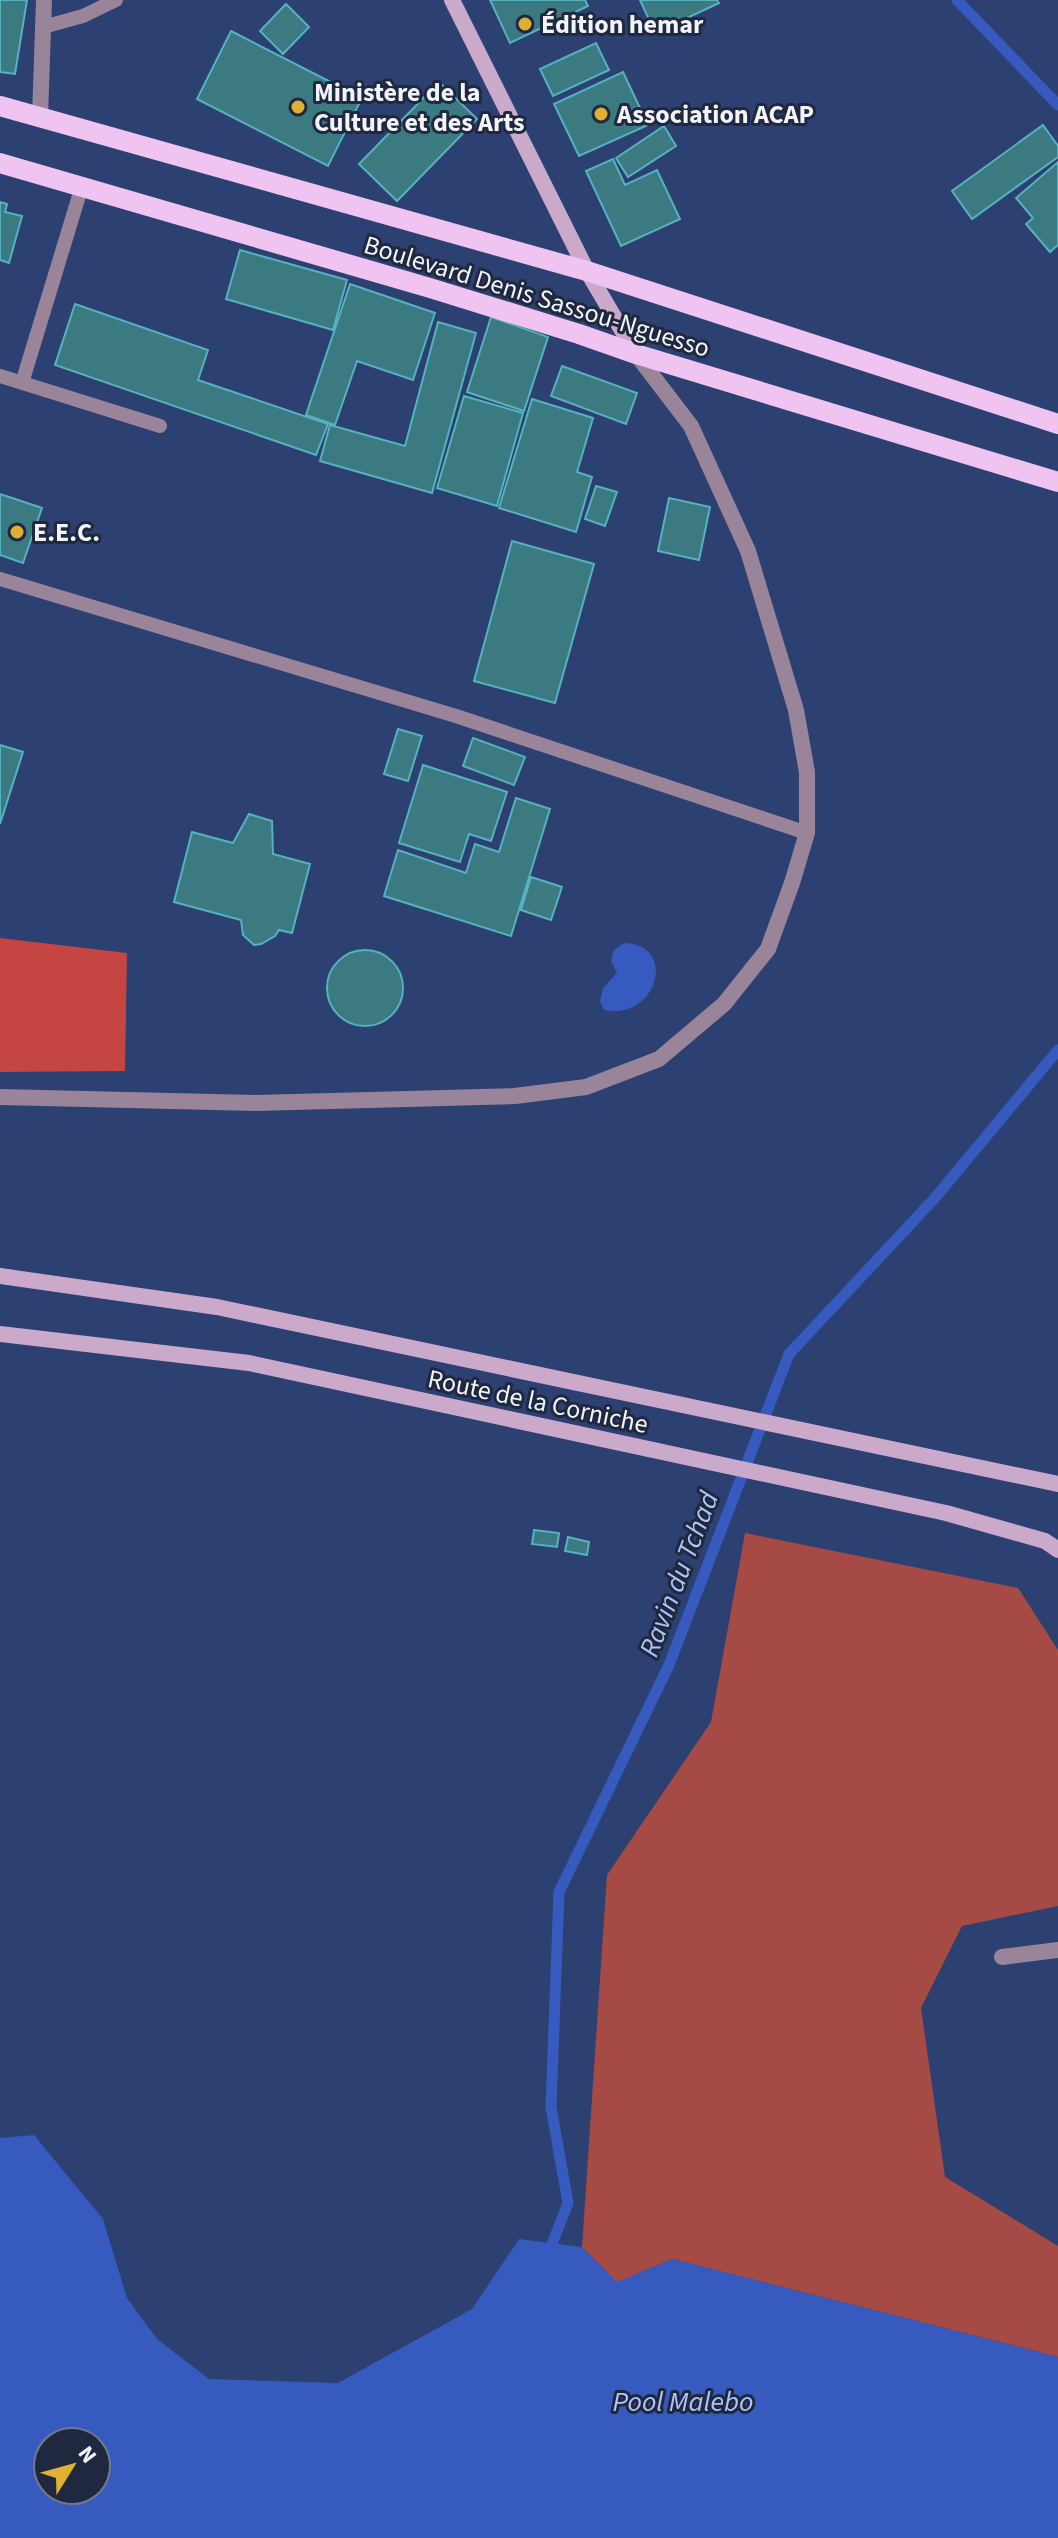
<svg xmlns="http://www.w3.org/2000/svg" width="1058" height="2538" font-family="'Source Sans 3',sans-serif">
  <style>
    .green { fill: #a54a44 }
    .forest { fill: #c44541 }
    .water { fill: #375abf; fill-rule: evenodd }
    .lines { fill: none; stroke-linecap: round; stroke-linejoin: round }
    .stream { stroke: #375abf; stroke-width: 11 }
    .building { fill: #3b7a81; stroke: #55b2be; stroke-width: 2 }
    .lane { stroke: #9a849a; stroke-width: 14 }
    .street { stroke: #9a849a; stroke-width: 16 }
    .secondary { stroke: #cba9cb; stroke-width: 16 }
    .primary { stroke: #f0c4f0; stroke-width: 20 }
    .poi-dot { fill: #e0b034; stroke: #1f283f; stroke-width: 3 }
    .labels { text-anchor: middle; stroke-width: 6; stroke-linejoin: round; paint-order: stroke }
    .poi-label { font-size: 26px; font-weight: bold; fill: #f1f4fa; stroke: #1f283f; text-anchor: start }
    .street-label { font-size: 26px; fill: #f1f4fa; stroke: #1f283f }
    .water-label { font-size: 28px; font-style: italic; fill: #aec5f8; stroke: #1f283f }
  </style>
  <rect width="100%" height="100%" fill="#2c4072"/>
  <path class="green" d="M745,1533L1018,1588L1058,1650V1906L962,1926L921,2008L945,2177L1058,2246V2357L672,2259L617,2283L582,2247L607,1875L711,1722Z"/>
  <path class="forest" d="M0,938L127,953L125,1071L0,1072Z"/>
  <path class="water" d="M624,943C678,944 658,1021 604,1010L600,1001L603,988L617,973L611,961L614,950Z
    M34,2135L103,2219L127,2298L157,2339L209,2379L338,2383L472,2309L519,2239L582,2247L617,2282L672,2259L1058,2357V2538H0V2138ZM96,2442V2490H48V2442Z"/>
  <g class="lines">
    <path class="stream" d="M957,0L1058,105
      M547,2257L568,2203L551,2107L559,1892L669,1665L789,1354L934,1199L1058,1050"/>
  </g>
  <path class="building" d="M0,0H27L15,74L0,72Z
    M490,0H585L588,6L510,43Z
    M640,0H717L719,3L655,33Z
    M286,4L309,27L283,54L260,31Z
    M231,31L362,98L328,166L197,99Z
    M596,43L609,70L553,96L540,69Z
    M623,72L648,125L579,156L554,104Z
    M439,82L477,119L397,201L359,164Z
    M1043,125L1058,146V157L972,219L952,191Z
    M664,126L676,146L628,177L616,158Z
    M613,159L625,185L657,170L680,219L621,246L586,171Z
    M1058,162V245L1050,252L1026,224L1033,218L1016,198Z
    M0,202L7,204L5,212L22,216L9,263L0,260Z
    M240,250L347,280L333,330L226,299Z
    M350,284L435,313L413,380L357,361L335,425L306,415Z
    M75,304L208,350L198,380L328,424L316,455L55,365Z
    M491,317L548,337L524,411L467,392Z
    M438,322L476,333L432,493L320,461L330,425L405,446Z
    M562,366L637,393L626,424L551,396Z
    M464,396L523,413L497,506L437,488Z
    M532,399L593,418L577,472L592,477L576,532L499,508Z
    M596,486L617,492L605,526L585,519Z
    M0,494L42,508L23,563L0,555Z
    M669,498L710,507L699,560L658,551Z
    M512,541L594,564L555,703L474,681Z
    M398,729L422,736L408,781L384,774Z
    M473,738L525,757L514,785L463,766Z
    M0,745L23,752L0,824Z
    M423,765L507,792L491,841L469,834L460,862L399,843Z
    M516,798L550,809L511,936L384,896L398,850L466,873L475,844L499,852Z
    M249,814L272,821L273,854L310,864L292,933L279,930L275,936L261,944L254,945L243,935L241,920L174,902L192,832L233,843Z
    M531,877L562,887L551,920L521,910Z
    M327 988a38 38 0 1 1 76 0a38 38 0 1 1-76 0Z
    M534,1530L559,1533L557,1547L532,1544Z
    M568,1537L589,1542L587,1555L565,1551Z"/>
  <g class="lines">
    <path class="lane" d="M43,27L83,16L116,0
      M0,376L160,426
      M22,383L82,186
      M0,579L456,716L807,833"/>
    <path class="street" d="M40,117L44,0
      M0,1097L256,1103L515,1096L586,1087L659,1059L724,1004L768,949L792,883L807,833V772L796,710L748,551L691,426L636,354
      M1002,1957L1058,1950"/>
    <path class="secondary" d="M452,0L587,271L636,354
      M0,1276L217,1307L1058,1484
      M0,1334L249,1363L946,1513L1045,1541L1058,1550"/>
    <path class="primary" d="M0,106L587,271L1058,424
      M0,163L430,288L579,334L636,354L1058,482"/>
  </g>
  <g class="poi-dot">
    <circle cx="525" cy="24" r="8"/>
    <circle cx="298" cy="107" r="8"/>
    <circle cx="601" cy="114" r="8"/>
    <circle cx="17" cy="532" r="8"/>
  </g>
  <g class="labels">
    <g class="poi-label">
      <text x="541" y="33">Édition hemar</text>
      <text x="314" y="101">Ministère de la<tspan x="314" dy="30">Culture et des Arts</tspan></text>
      <text x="617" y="123">Association ACAP</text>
      <text x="33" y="541">E.E.C.</text>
    </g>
    <g class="street-label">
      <text transform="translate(537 296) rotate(17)" y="9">Boulevard Denis Sassou-Nguesso</text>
      <text transform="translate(538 1401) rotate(12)" y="9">Route de la Corniche</text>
    </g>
    <g class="water-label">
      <text transform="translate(678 1574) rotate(-69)" y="10">Ravin du Tchad</text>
      <text x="683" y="2411">Pool Malebo</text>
    </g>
  </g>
  <g transform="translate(72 2466) rotate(53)"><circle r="38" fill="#1f283f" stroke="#737a8a" stroke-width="2"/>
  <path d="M0-6L14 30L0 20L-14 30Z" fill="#e0b034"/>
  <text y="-12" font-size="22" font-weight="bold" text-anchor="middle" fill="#f1f4fa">N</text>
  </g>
</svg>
